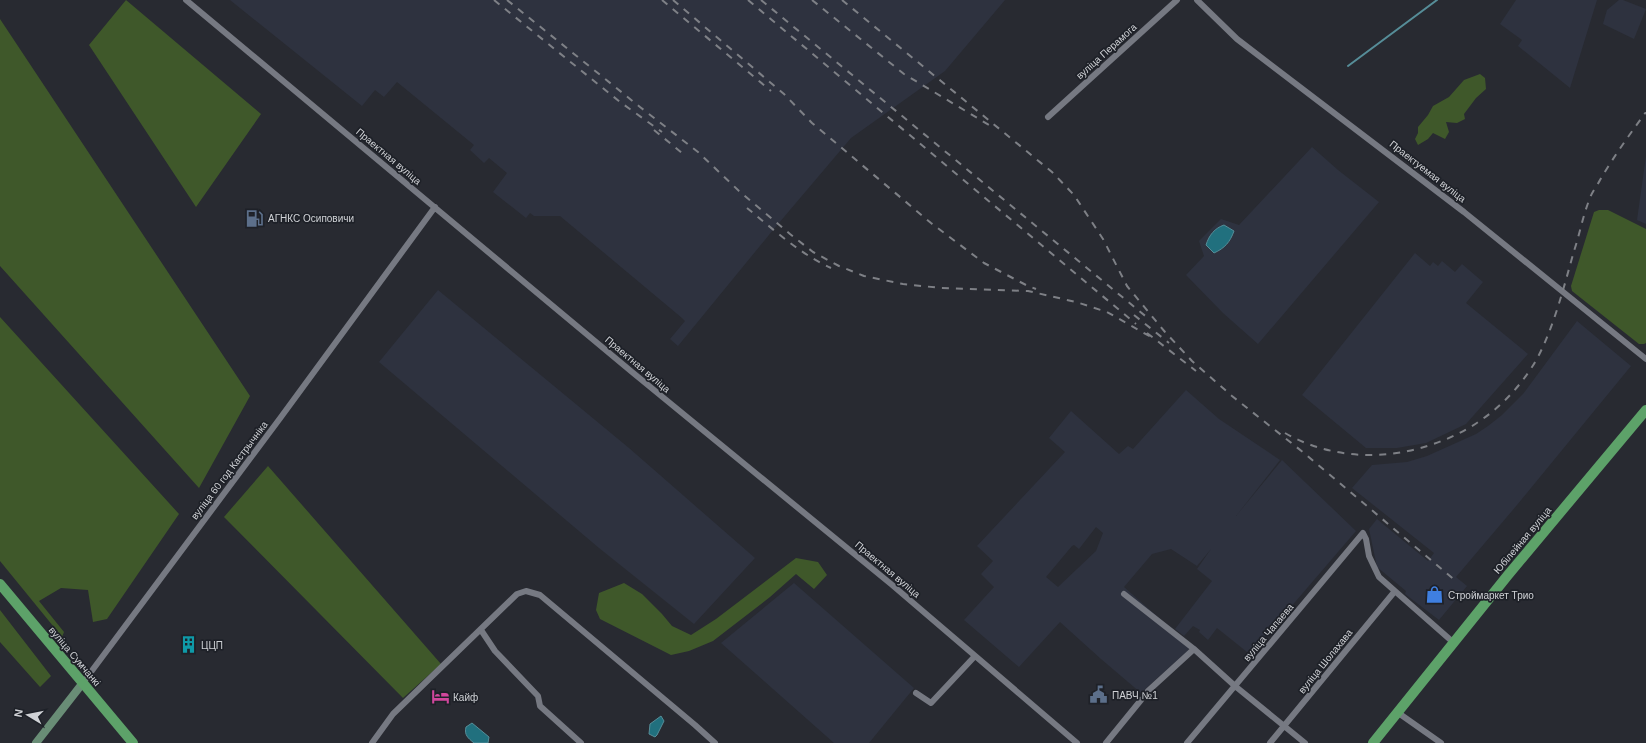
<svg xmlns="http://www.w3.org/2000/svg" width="1646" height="743" font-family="Arial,sans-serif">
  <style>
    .built { fill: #2e323f; fill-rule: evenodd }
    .green { fill: #3f582a }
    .water { fill: #21707e; stroke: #568d98 }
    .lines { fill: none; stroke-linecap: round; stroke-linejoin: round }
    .stream { stroke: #568d98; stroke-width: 2 }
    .street { stroke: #767982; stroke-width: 6 }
    .secondary { stroke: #698d76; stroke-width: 8 }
    .primary { stroke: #5da269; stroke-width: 10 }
    .rail { stroke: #7e8086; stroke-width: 2; stroke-dasharray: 7 7; stroke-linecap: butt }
    .labels { text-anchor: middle; stroke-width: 3.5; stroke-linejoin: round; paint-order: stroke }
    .street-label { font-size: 10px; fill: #d0d2d6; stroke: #1e2128 }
    .poi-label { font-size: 10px; fill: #d0d2d6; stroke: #1e2128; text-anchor: start }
  </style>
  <rect width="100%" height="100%" fill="#282a31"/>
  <path class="built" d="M230,0H1005L945,71L851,138L773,230L678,346L670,339L685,321L682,318L560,216H534L530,213L526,218L493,192L507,173L489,158L484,163L470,150L474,145L397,82L384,97L375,90L362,106Z
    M1516,0H1597L1570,88L1518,46L1522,40L1500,24Z
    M1619,0H1623L1646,9L1634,39L1603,24L1607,10Z
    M1312,147L1338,170L1379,202L1258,344L1223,313L1186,275L1204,256L1199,241L1221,219L1239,225Z
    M1646,156V224L1637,220Z
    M1415,253L1430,266L1433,262L1438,266L1442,261L1455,272L1462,264L1483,282L1466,303L1528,354L1466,424L1426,443L1397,448H1366L1302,395Z
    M438,290L629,448L755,558L694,624L599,548L379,362Z
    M1577,321L1631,366L1517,505L1456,577L1467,586L1439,620L1405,594L1406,591L1377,567L1369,529L1377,519L1428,561L1434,553L1352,488L1372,465L1407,462L1427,456L1476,434L1488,426L1502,415L1523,394Z
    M1186,390L1219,419L1280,460L1236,516L1282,460L1356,531L1253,651L1250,649L1247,652L1217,628L1208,640L1199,632L1200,630L1193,626L1184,636L1175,629L1212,581L1197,569L1211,549L1197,566L1171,549L1152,554L1124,587L1192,647L1141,693L1101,659L1060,622L1019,667L964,620L994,587L981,574L993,561L977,546L1065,452L1049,438L1071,411L1119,454L1128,446L1133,449ZM1096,527L1103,533L1096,551L1058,587L1046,577L1072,546L1074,545L1079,549Z
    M794,583L914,688L869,743H834L721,643Z"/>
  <path class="green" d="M126,0L261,114L196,207L89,45Z
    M0,19L250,396L199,488L0,266Z
    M1480,74L1485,78L1486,89L1476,98L1464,114L1465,119L1457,123L1446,122L1449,132L1445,139L1433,133L1428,139L1418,145L1415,139L1418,133V127L1428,115L1433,106L1449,97L1464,80Z
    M1599,210H1608L1646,229V343L1644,344H1639L1572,291L1571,286L1594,212Z
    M0,317L179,514L107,619L93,622L88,590L61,588L39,601L64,632L62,637L0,561Z
    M268,466L441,664L403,698L224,517Z
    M796,558L818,562L827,575L814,589L796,574L770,597L713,641L689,651L671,655L600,619L596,610L599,593L624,583L642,594L662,614L672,626L691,635L716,619Z
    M0,610L51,676L40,687L0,642Z"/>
  <path class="water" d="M1224,225L1234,231C1230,242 1225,248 1214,253L1206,245C1209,235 1215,228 1224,225Z
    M661,716L664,721L657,735L655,737L649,734L650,724Z
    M472,723L489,737L488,743H474C468,738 464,735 466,727Z"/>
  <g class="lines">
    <path class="stream" d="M1348,66L1437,0"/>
    <path class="street" d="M186,0L632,372L891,584L1077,743
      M1197,0L1237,39L1464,212L1646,359
      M1048,117L1177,0
      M1124,594L1194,649L1235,686L1305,743
      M481,630L495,651L538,696L540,706L581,743
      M82,684L281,417L435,207
      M1148,691L1194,649
      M916,693L931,703L975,656
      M1397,712L1441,743
      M372,743L393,714L517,594L526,591L540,595L695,725L715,743
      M1106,743L1141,700
      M1187,743L1363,533L1366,539L1369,556L1379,577L1454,643
      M1270,743L1395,591"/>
    <path class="secondary" d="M36,743L82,684"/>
    <path class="primary" d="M0,584L133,743
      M1373,743L1508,575L1646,410"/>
    <path class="rail" d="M494,0L620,102L662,132
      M507,0L640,107L698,152L739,191L790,234L813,252L839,266L864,276L903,284L941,288L1028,291L1076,302L1107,312L1151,337
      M662,0L771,91
      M673,0L784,94L812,123L931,223L984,263L1026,285L1036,289
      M748,0L1136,324
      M761,0L1149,319
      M812,0L904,74L989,125
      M842,0L1052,172L1074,195L1103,239L1127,286L1165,332L1192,361L1232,396L1304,453L1457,582
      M654,130L682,153
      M747,208C773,229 800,254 831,268
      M1134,315L1169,343
      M1147,333L1196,371
      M1285,433C1321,454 1368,460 1408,451C1460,440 1503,412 1532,367C1552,336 1564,286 1574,251C1580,233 1583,215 1590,198C1592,192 1597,186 1600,180C1614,156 1630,134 1646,112"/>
  </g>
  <defs>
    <symbol id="fuel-bare" viewBox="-9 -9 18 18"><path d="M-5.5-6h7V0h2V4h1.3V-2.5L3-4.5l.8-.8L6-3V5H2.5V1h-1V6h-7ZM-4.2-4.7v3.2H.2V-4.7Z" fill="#5c6f8a" stroke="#1e2128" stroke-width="2.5" paint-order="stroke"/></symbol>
    <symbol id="shop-bare" viewBox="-9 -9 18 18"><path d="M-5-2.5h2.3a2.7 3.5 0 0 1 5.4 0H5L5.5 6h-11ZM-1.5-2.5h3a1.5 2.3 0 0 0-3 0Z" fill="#3f7fe0" stroke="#1e2128" stroke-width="2.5" paint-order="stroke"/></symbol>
    <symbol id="building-bare" viewBox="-9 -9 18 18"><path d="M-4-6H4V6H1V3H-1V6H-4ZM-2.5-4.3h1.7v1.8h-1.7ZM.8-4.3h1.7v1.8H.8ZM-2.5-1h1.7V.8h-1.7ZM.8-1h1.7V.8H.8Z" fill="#0f9aa8" stroke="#1e2128" stroke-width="2.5" paint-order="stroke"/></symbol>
    <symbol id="civic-bare" viewBox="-9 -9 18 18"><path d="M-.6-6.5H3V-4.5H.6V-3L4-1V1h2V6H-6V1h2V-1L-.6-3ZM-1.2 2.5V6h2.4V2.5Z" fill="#5c6f8a" stroke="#1e2128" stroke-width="2.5" paint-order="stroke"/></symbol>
    <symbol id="hotel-bare" viewBox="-9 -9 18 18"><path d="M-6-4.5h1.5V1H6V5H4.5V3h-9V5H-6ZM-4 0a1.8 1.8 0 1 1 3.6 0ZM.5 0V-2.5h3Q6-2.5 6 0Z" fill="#d1479c" stroke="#1e2128" stroke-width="2.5" paint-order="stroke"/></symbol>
  </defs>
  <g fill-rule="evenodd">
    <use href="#fuel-bare" x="242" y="206" width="25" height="25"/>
    <use href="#shop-bare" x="1422" y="582" width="25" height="25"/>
    <use href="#building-bare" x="176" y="632" width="25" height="25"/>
    <use href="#civic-bare" x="1086" y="682" width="25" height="25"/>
    <use href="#hotel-bare" x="428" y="684" width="25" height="25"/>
  </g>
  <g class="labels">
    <g class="street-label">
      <text transform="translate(1106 51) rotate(-42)" y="4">вуліца Перамога</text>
      <text transform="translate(389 156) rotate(40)" y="4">Праектная вуліца</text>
      <text transform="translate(1428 171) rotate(38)" y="4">Праектуемая вуліца</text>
      <text transform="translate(638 364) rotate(40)" y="4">Праектная вуліца</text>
      <text transform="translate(229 470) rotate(-53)" y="4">вуліца 60 год Кастрычніка</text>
      <text transform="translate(1522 540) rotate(-50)" y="4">Юбілейная вуліца</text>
      <text transform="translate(888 569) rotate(40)" y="4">Праектная вуліца</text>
      <text transform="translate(1268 632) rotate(-50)" y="4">вуліца Чапаева</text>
      <text transform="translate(75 656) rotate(50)" y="4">вуліца Сумчанкі</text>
      <text transform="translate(1325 661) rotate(-51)" y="4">вуліца Шолахава</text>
    </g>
    <g class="poi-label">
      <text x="268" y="222">АГНКС Осиповичи</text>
      <text x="1448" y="599">Строймаркет Трио</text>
      <text x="201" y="649">ЦЦП</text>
      <text x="1112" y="699">ПАВЧ №1</text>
      <text x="453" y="701">Кайф</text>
    </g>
  </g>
  <g transform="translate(28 715) rotate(280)" stroke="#1e2128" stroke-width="3" paint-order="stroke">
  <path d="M0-3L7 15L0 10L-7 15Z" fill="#d0d2d6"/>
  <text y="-6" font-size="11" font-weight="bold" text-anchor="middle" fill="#d0d2d6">N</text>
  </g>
</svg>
